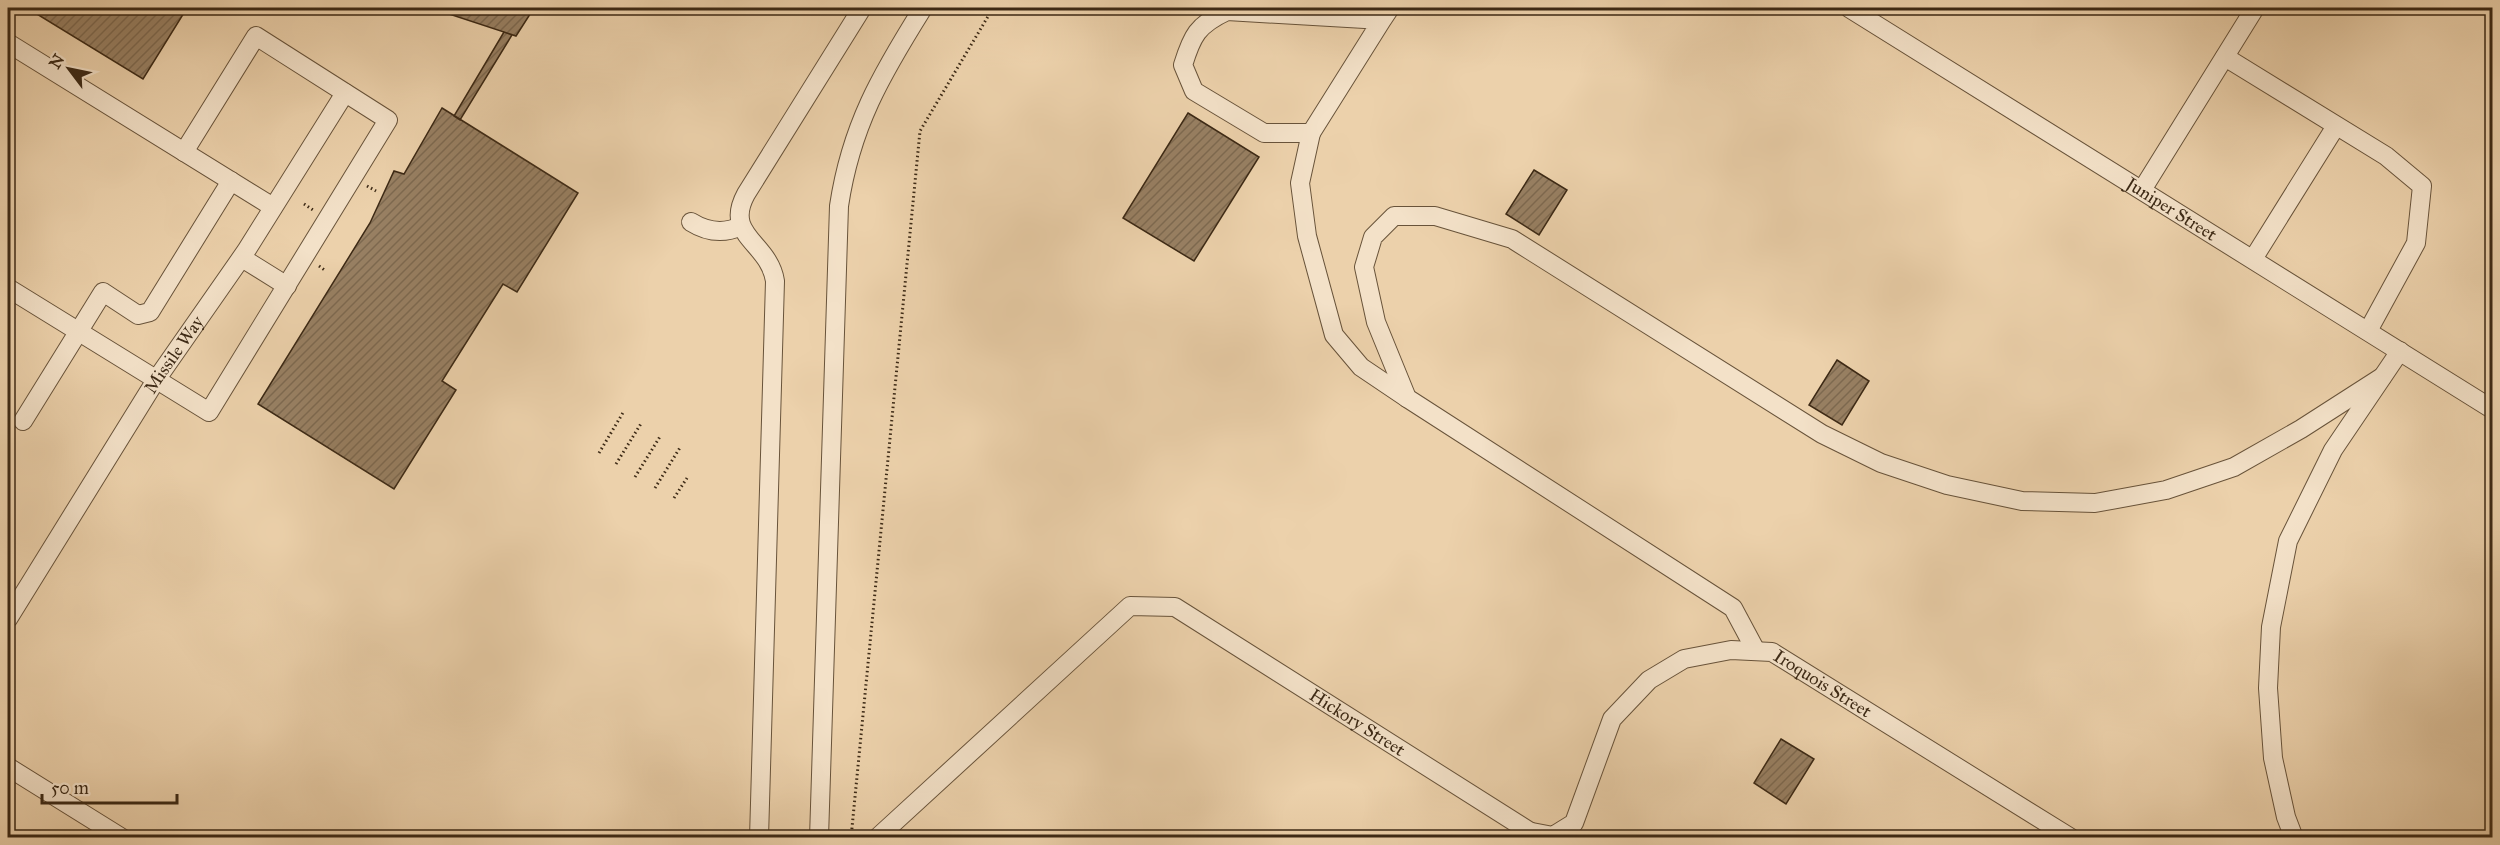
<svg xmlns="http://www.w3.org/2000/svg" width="2500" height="845" font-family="'IM FELL Great Primer',serif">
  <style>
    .building { fill: url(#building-hatch); stroke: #3c2915; stroke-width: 1.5 }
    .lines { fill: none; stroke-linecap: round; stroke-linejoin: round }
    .minor-casing { stroke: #68533a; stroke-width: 20 }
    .path { stroke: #3c2915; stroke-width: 3; stroke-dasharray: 1.5 3; stroke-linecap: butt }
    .minor { stroke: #f3e1c8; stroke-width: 18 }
    .labels { text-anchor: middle; stroke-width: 4.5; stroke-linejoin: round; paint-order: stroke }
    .street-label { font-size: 18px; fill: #3c2915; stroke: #f3e1c8 }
  </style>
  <defs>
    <pattern id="building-hatch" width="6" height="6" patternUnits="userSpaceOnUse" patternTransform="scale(1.5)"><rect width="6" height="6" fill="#988063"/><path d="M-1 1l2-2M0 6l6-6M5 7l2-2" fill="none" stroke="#7d6950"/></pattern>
  </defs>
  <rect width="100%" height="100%" fill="#ecd1ab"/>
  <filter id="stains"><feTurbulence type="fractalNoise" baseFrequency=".00333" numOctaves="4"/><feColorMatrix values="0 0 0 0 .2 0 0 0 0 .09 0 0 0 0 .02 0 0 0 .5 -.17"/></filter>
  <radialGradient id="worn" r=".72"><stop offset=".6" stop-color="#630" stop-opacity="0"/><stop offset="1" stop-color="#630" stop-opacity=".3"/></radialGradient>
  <path class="building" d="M27,8H187L143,79Z
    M431,8H534L516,36Z
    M504,32L512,35L460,120L454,116Z
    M442,108L578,193L517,292L503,284L442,381L456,390L394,489L258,404L370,223L394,171L404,174Z
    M1188,113L1259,157L1194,261L1123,218Z
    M1534,170L1567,190L1539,235L1506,214Z
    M1837,360L1869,381L1842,425L1809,405Z
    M1781,739L1814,759L1786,804L1754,783Z"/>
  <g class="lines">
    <defs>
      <g id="minor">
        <path id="s1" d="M1849,8L2492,409"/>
        <path d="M1382,20L1227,11C1197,25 1192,36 1183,65L1194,91L1264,133H1311L1382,20L1390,8"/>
        <path d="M8,43L273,207"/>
        <path d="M2225,57L2386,156L2422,186L2416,243L2368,331"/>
        <path d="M1311,133L1300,183L1307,236L1334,335L1361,367L1407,398"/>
        <path d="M2142,190L2255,8"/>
        <path d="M691,222C707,232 724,234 741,226"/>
        <path d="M242,258L287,286"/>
        <path d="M2253,259L2336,126"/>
        <path d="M8,288L209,412L388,120L256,36L184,152"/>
        <path d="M23,421L103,292L138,315L150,312L231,181"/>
        <path id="s2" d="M8,619L156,380L246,251L345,93"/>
        <path d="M1756,651L1733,608L1407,398L1376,322L1364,267L1373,237L1394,216H1435L1512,239L1822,434L1881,463L1947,485L2022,501L2095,503L2166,490L2234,467L2301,429L2382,377"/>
        <path d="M8,767L122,838"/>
        <path id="s3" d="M1532,832L1553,836L1574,823L1612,719L1649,680L1684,659L1731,650L1772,652L2071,838"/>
        <path d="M759,838L775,281C769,242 723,236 746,194L862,8"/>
        <path d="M819,838L839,206C851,126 881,75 923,8"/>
        <path id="s4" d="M877,838L1130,606L1175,607L1540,838"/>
        <path d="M2294,838L2286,817L2273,758L2268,688L2271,627L2288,541L2333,450L2400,351"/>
      </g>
    </defs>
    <use href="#minor" class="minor-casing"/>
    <path class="path" d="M367,186L376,191
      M304,204L313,210
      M319,266L326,271
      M599,453L624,411
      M616,464L642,422
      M635,477L661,435
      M655,488L681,446
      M674,498L687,478
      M851,838L920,131L993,8"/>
    <use href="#minor" class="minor"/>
  </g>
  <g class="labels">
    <g class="street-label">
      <text dy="6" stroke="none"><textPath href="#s1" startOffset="380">Juniper Street</textPath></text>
      <text dy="6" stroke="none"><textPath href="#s2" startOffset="312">Missile Way</textPath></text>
      <text dy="6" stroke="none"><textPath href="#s3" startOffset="400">Iroquois Street</textPath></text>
      <text dy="6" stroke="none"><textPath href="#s4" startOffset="604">Hickory Street</textPath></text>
    </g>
  </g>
  <rect width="2500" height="845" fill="none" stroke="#ecd1ab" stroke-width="30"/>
  <rect x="9" y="9" width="2482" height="827" fill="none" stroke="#3c2915" stroke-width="3"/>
  <rect x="15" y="15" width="2470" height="815" fill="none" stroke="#3c2915" stroke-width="1.5"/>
  <g transform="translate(69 69) rotate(302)" stroke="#f3e1c8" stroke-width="4.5" paint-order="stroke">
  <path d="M0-4.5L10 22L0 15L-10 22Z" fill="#3c2915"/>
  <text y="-9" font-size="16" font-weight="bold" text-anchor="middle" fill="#3c2915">N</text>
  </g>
  <path d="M42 794v9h135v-9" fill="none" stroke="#3c2915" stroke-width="3"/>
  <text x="51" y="794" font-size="18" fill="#3c2915" stroke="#f3e1c8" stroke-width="4.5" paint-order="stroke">50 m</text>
  <rect width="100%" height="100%" filter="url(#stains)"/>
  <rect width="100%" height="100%" fill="url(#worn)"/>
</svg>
